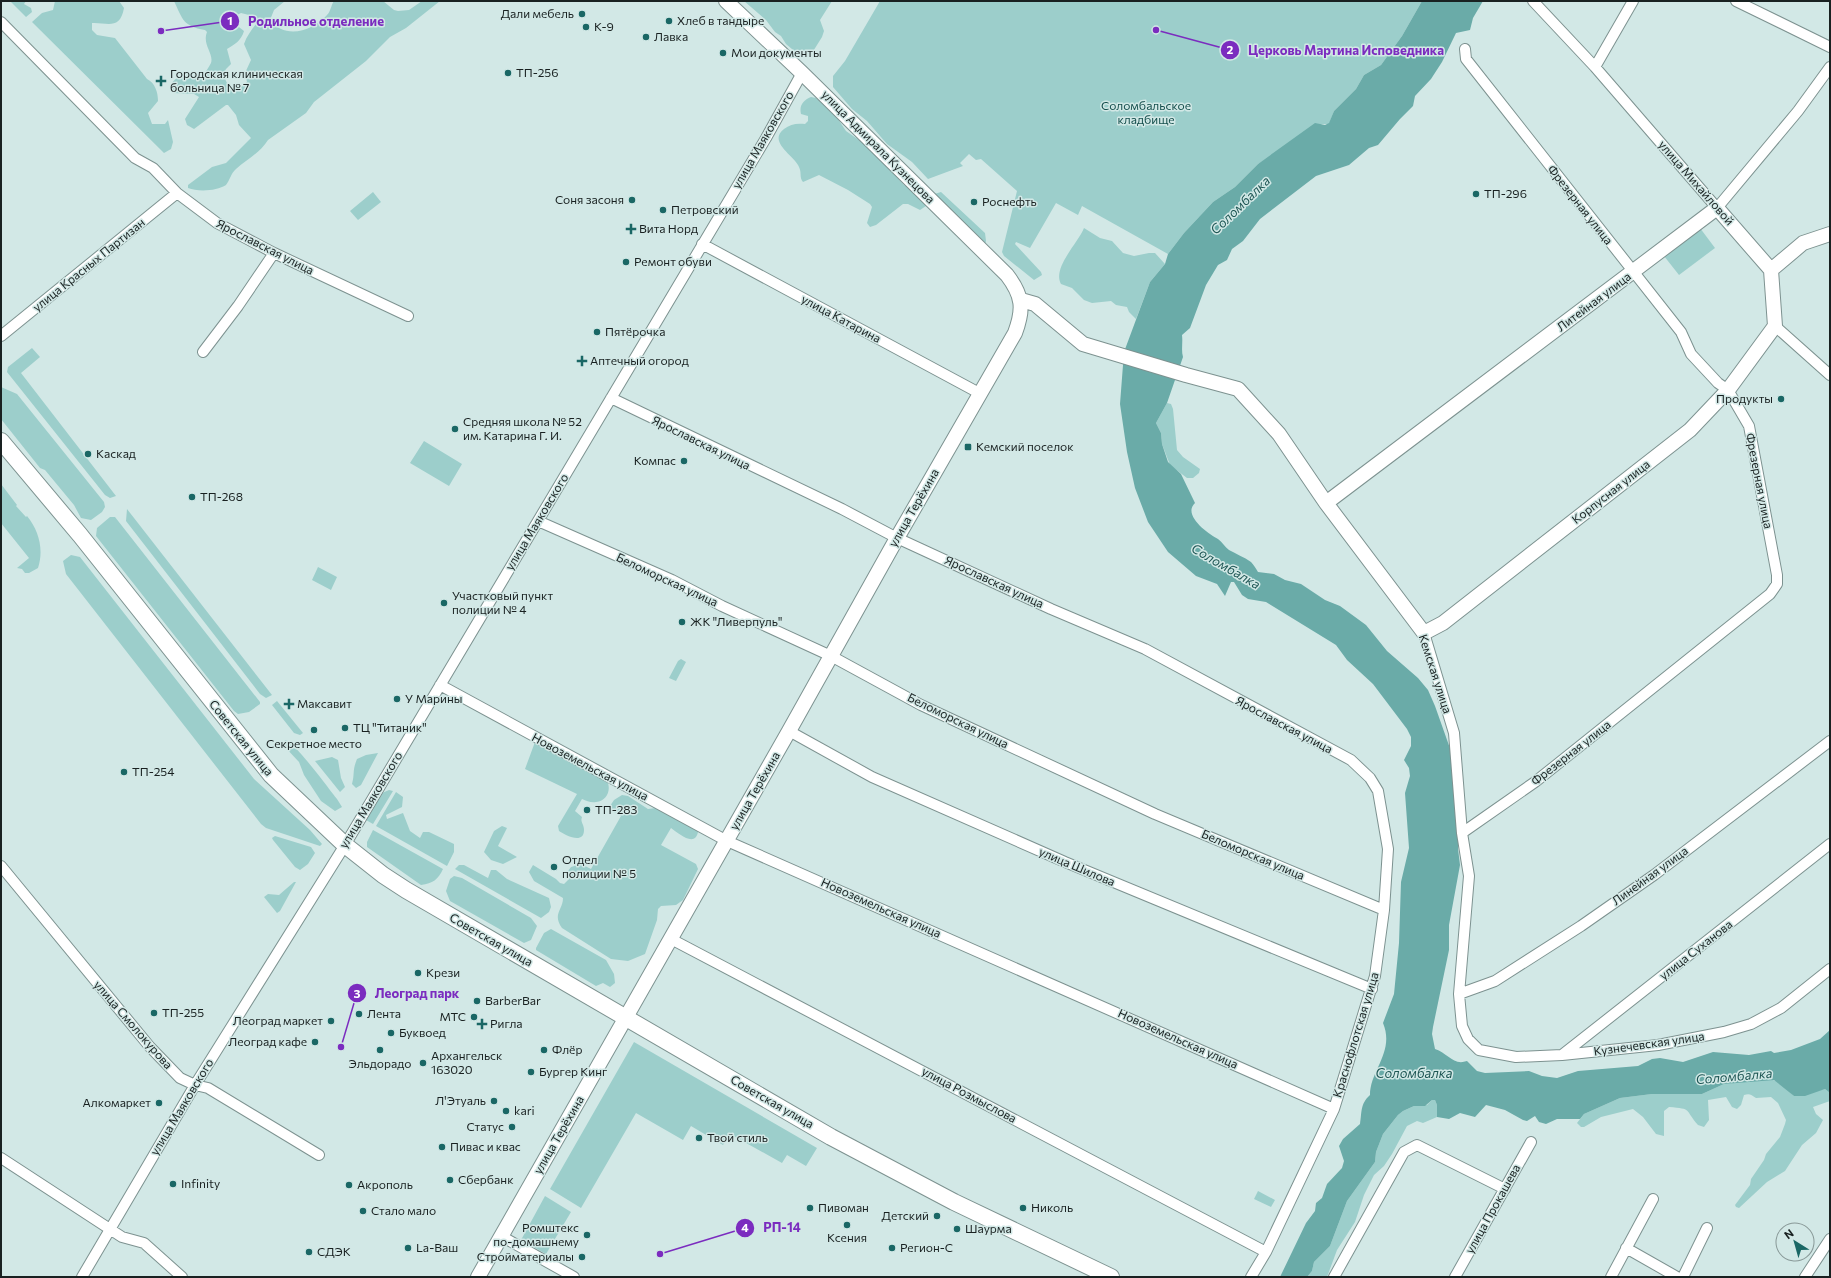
<svg xmlns="http://www.w3.org/2000/svg" width="1831" height="1278" font-family="Commissioner,sans-serif">
  <style>
    .green { fill: #9ccecb; fill-rule: evenodd }
    .water { fill: #6aaba8 }
    .lines { fill: none; stroke-linecap: round; stroke-linejoin: round }
    .street-casing { stroke: #7d9290; stroke-width: 12 }
    .secondary-casing { stroke: #7d9290; stroke-width: 16 }
    .primary-casing { stroke: #7d9290; stroke-width: 18 }
    .street { stroke: #fff; stroke-width: 10 }
    .secondary { stroke: #fff; stroke-width: 14 }
    .primary { stroke: #fff; stroke-width: 16 }
    .poi-dot { fill: #1a6765; stroke: #d2e8e6; stroke-width: 1.5 }
    .labels { text-anchor: middle; stroke-width: 3; stroke-linejoin: round; paint-order: stroke }
    .poi-label { font-size: 12px; fill: #192121; stroke: #d2e8e6; text-anchor: start }
    .park-label { font-size: 12px; fill: #144e4c; stroke: #d2e8e6 }
    .street-label { font-size: 12px; fill: #192121; stroke: #d2e8e6 }
    .water-label { font-size: 13px; font-style: italic; fill: #1e5654; stroke: #d2e8e6 }
    .leader { fill: none; stroke: #7b2cbf; stroke-width: 1.5 }
    .callout-dot { fill: #7b2cbf; stroke: #d2e8e6; stroke-width: 1.5 }
    .mark-label { font-size: 12px; text-anchor: middle; font-weight: bold; fill: #fff }
    .callout-label { font-size: 13px; text-anchor: middle; font-weight: bold; fill: #7b2cbf; stroke: #d2e8e6; stroke-width: 3; stroke-linejoin: round; paint-order: stroke }
  </style>
  <rect width="100%" height="100%" fill="#d2e8e6"/>
  <path class="green" d="M10,1H26L24,4L31,8L32,12L26,17Z
    M55,1H119L124,8C120,31 106,22 92,23V30L97,35L115,38L147,79C155,83 158,92 158,101L148,113L152,124H165L168,120L173,142L171,149L164,153L32,22L42,13L53,10Z
    M174,1H285L274,10L270,20C285,40 313,31 327,15C331,11 331,5 334,1H383L394,10L398,11L409,10L422,1H440L406,28L390,37L366,61L314,102L306,113L268,140C260,153 247,159 236,169C231,173 230,180 226,185C217,191 198,192 188,188V185L212,167L226,163L251,138L239,125L236,115L228,105H226L194,129L187,125L185,119L199,97L194,94L173,93L171,84C180,72 190,76 203,77C205,72 209,67 211,63C214,53 202,45 207,32L205,30C183,26 183,20 174,1ZM241,13L253,16L259,20C254,27 247,35 244,44L251,60L245,73L247,82L240,87H229L223,75L226,69L231,64L227,49C235,44 241,41 244,31L235,24L237,15Z
    M744,1H832L820,20L824,31L822,37L812,53L805,55H799L786,44L781,36L775,32L766,20Z
    M880,1H1422L1402,36L1381,65L1364,75L1356,89L1334,111L1329,124H1322L1258,164L1235,187L1213,202L1184,233L1168,254L1082,206L1078,215L1056,203L1030,248L1016,242L1015,244L1041,272L1042,275L1034,280L1004,256L1002,252L1017,191L981,159L976,160L969,154L960,163L963,166L928,179L912,162L887,144L867,121L852,109L833,87V76L845,61Z
    M811,97L816,98L830,107L846,131L869,147L904,185L909,187L926,204V206L920,210L908,204H903L876,225L870,227L867,223L872,207L870,204L848,190L819,175L803,182C799,177 802,173 799,167C795,156 767,142 784,129C790,124 797,123 805,124L808,121V116L801,114C799,106 803,100 811,97Z
    M373,192L381,202L358,220L350,211Z
    M941,192L985,233L986,241L984,248L931,195Z
    M1084,228L1100,238L1112,241L1123,253L1134,256L1149,253H1155L1165,264L1150,282L1136,319L1129,312L1127,307L1116,305L1111,301L1092,303L1084,300L1072,288L1061,284C1052,268 1078,243 1084,228Z
    M1700,228L1715,248L1679,275L1664,256Z
    M32,348L40,357L21,373L116,496L110,498L105,495L7,372L8,367Z
    M1,387L17,394L104,502L105,507L102,512L91,520L81,518L74,505L45,470L40,468L1,419Z
    M1167,403L1171,404L1173,409L1177,450L1183,457L1200,469L1199,473L1193,478H1187L1170,465L1162,444L1161,433L1156,423Z
    M424,441L462,464L449,486L410,463Z
    M1,484L17,505L16,506L26,517L27,516C39,531 44,549 38,568L29,573H25L22,569L17,568L29,558L1,523Z
    M127,509L272,695L266,698L260,694L126,521Z
    M110,517H115L260,702V704L249,712L238,714L234,711L96,536L97,528Z
    M71,555L80,557L254,779L310,830L322,844L320,846L266,828L261,824L66,574L63,561Z
    M318,567L337,577L331,590L312,580Z
    M681,659L686,662L676,681L669,678L678,661Z
    M277,701L303,733L300,735L294,733L272,705Z
    M285,740C293,740 329,789 337,799L342,807L335,811L321,801L304,775L299,762L284,746Z
    M535,742L606,779C612,788 608,801 596,802C591,803 587,801 582,799L575,811L582,817C580,822 584,824 584,830C584,845 565,835 559,831L558,826L577,794L525,769Z
    M378,753L361,785L356,788L352,784C355,773 352,771 357,759L366,755Z
    M332,757L338,760L341,778L345,787L340,792L315,761Z
    M389,790L393,791L373,824L366,820L382,793Z
    M396,792L403,797L402,807L386,815L387,819L403,813L410,831L420,838L423,832H429L454,844V852L447,866L376,826Z
    M622,795L628,796L648,809L656,808L696,828L698,832C695,848 678,833 671,828L661,845L696,864L698,869L683,900L676,905L661,906L658,909L657,920L645,954L628,961L611,959L562,928C552,914 563,910 563,898L534,881L529,872L533,865L556,879L560,883L564,884L569,879L568,871L571,867L581,864L591,869L621,816L612,811L610,806L614,800Z
    M502,826L507,828L498,846L517,857L503,864L491,860L484,852L494,831Z
    M373,830L443,869C438,880 433,883 421,885L367,847V842Z
    M275,836L311,847L315,853L308,864L300,870L295,867L273,840L272,838Z
    M459,865H464L488,878L491,870H496L507,879L549,898L551,907L549,912L541,918L455,869Z
    M454,876L462,878L531,918L537,926L531,940L524,943L450,901L446,891L450,879Z
    M294,882H296L280,911L277,913L264,897L268,894L279,895Z
    M551,929L606,960L614,974L615,983L610,987L603,983L596,986L536,950V948L544,933Z
    M634,1042L817,1148L806,1166L787,1155L782,1163L730,1134L723,1145L691,1126L683,1140L636,1113L581,1208L550,1189Z
    M1770,1079L1779,1082L1794,1096L1825,1089L1830,1093V1101L1813,1107L1816,1114L1823,1120L1816,1133L1802,1145L1785,1171L1767,1182L1739,1208L1736,1207L1735,1205L1750,1185L1751,1179L1764,1160L1766,1154L1780,1137L1785,1124L1786,1120L1778,1103L1771,1097L1756,1098C1751,1095 1750,1093 1744,1095L1741,1105L1737,1109L1732,1107L1726,1097L1708,1100L1709,1120L1704,1127L1698,1125C1684,1109 1693,1109 1669,1107L1664,1111V1136L1656,1134L1643,1117L1633,1109L1601,1117L1584,1127H1581L1577,1123L1584,1114L1620,1098L1652,1094H1702L1724,1084Z
    M1432,1100H1435L1437,1105V1117L1423,1123L1417,1121L1407,1126L1392,1154L1384,1166L1374,1175L1364,1195L1355,1222L1337,1250L1327,1277H1307L1312,1271L1314,1262L1330,1246L1347,1201L1375,1162L1376,1152L1383,1134L1398,1115L1403,1111L1414,1106L1427,1105Z
    M1258,1191L1275,1200L1271,1207L1254,1199Z
    M545,1196L571,1212L546,1254L521,1240Z"/>
  <path class="water" d="M1422,1H1483L1473,18L1470,30L1456,33L1442,62L1431,79L1415,96L1413,106L1400,119L1378,145L1369,148L1349,165L1316,176L1260,219L1243,241L1232,249L1227,260L1218,265L1206,285L1190,328L1182,335C1183,343 1181,350 1183,357L1167,403L1156,423L1161,433L1162,444L1168,462L1181,474L1195,503C1182,515 1208,534 1218,539C1222,542 1225,547 1229,550C1236,554 1244,557 1251,562C1254,565 1256,569 1258,572L1274,574L1285,580L1301,584L1325,600L1340,606L1366,625L1387,651L1418,678L1428,690L1435,706L1452,754L1459,823L1458,849L1460,865L1449,925V950L1433,1027L1432,1034L1435,1049C1448,1053 1453,1066 1467,1061L1477,1071L1485,1073L1529,1071L1542,1076L1557,1078L1578,1071L1638,1066L1652,1059L1660,1058L1683,1062L1713,1052L1749,1055L1771,1051L1774,1053L1791,1050L1820,1039L1830,1030V1093L1825,1089L1805,1096H1794L1774,1080L1724,1084L1702,1094H1652L1620,1098L1584,1114L1580,1119H1557L1546,1124L1539,1122L1535,1116L1527,1121L1523,1120L1505,1110L1486,1105L1475,1117L1460,1113L1449,1119L1437,1117V1105L1435,1100H1432L1425,1106H1414L1403,1111L1398,1115L1383,1134L1376,1152L1375,1162L1347,1201L1330,1246L1314,1262L1312,1271L1307,1277H1280L1306,1223L1315,1211L1316,1203L1322,1198L1327,1184L1342,1168L1344,1161L1339,1146L1343,1139L1360,1124C1362,1112 1360,1104 1370,1095C1370,1070 1395,1052 1383,1023L1394,994L1399,943L1401,882L1409,848L1405,793L1410,776L1409,768L1404,760L1411,746V737L1407,729L1373,684L1347,660L1336,645L1266,602L1248,599L1242,595L1234,582H1231L1225,596L1217,584L1196,576L1168,552L1148,522L1135,488L1127,452L1120,404L1124,352L1150,282L1165,264L1168,254L1184,233L1213,202L1235,187L1258,164L1315,123L1325,125L1329,123L1334,111L1356,89L1364,75L1381,65L1402,36Z"/>
  <g class="lines">
    <defs>
      <path id="street" d="M1533,1L1595,67L1717,208L1798,111L1830,67
        M1736,1L1830,47
        M1,22L135,158L153,168L177,193L217,223L274,253L408,316
        M1595,67L1633,1
        M702,244L981,394
        M1775,326L1830,375
        M1,336L177,193
        M203,352L238,306L274,253
        M611,398L842,509L897,538L1051,609L1145,649L1351,760L1370,778L1378,791L1388,849L1384,910L1375,976L1334,1109L1266,1252L1251,1277
        M538,521L672,580L722,606L831,656L921,705L1155,814L1384,910
        M1424,633L1454,733L1462,833L1469,876L1459,994L1462,1026L1468,1039L1479,1050L1516,1057L1562,1055L1658,1045L1724,1032L1751,1024L1781,1008L1830,969
        M440,685L727,841L1334,1109
        M789,731L872,777L1065,862L1372,989
        M1462,833L1535,782L1770,594L1777,584V575L1749,426L1728,390L1718,383L1691,354L1681,332L1466,59L1465,49
        M1,866L150,1047L180,1078L195,1085L208,1088L319,1155
        M671,939L1266,1252
        M1459,994L1495,981L1581,926L1654,875L1830,741
        M1562,1055L1830,844
        M1,1158L122,1237L144,1243L182,1277
        M501,1236L574,1277
        M1626,1248L1677,1277
        M82,1277L195,1085L345,845L766,138L802,73
        M1334,1277L1404,1152L1417,1145L1505,1189
        M1455,1277L1531,1142
        M1611,1277L1653,1199
        M1683,1277L1707,1228
        M1805,1277L1830,1239"/>
      <path id="secondary" d="M1771,270L1803,243L1830,234
        M1021,300L1035,304L1083,344L1186,375L1238,389L1279,434L1326,503L1424,633L1443,623L1690,430L1728,390L1775,326L1771,270L1717,208L1326,503
        M478,1277L789,731L897,538L1015,333C1024,309 1023,296 1007,275L802,73L726,1"/>
      <path id="primary" d="M1,441L80,535L271,775L345,845L383,875L406,890L831,1137L954,1202L1111,1277"/>
    </defs>
    <use href="#street" class="street-casing"/>
    <use href="#secondary" class="secondary-casing"/>
    <use href="#primary" class="primary-casing"/>
    <use href="#street" class="street"/>
    <use href="#secondary" class="secondary"/>
    <use href="#primary" class="primary"/>
  </g>
  <g class="poi-dot">
    <circle cx="582" cy="14" r="4"/>
    <circle cx="669" cy="21" r="4"/>
    <circle cx="586" cy="27" r="4"/>
    <circle cx="646" cy="37" r="4"/>
    <circle cx="723" cy="53" r="4"/>
    <circle cx="508" cy="73" r="4"/>
    <path d="M159 75h4v4h4v4h-4v4h-4v-4h-4v-4h4z"/>
    <circle cx="1476" cy="194" r="4"/>
    <circle cx="632" cy="200" r="4"/>
    <circle cx="974" cy="202" r="4"/>
    <circle cx="663" cy="210" r="4"/>
    <path d="M629 223h4v4h4v4h-4v4h-4v-4h-4v-4h4z"/>
    <circle cx="626" cy="262" r="4"/>
    <circle cx="597" cy="332" r="4"/>
    <path d="M580 355h4v4h4v4h-4v4h-4v-4h-4v-4h4z"/>
    <circle cx="1781" cy="399" r="4"/>
    <circle cx="455" cy="429" r="4"/>
    <rect x="964" y="443" width="8" height="8" rx="2"/>
    <circle cx="88" cy="454" r="4"/>
    <circle cx="684" cy="461" r="4"/>
    <circle cx="192" cy="497" r="4"/>
    <circle cx="444" cy="603" r="4"/>
    <circle cx="682" cy="622" r="4"/>
    <circle cx="397" cy="699" r="4"/>
    <path d="M287 698h4v4h4v4h-4v4h-4v-4h-4v-4h4z"/>
    <circle cx="345" cy="728" r="4"/>
    <circle cx="314" cy="730" r="4"/>
    <circle cx="124" cy="772" r="4"/>
    <circle cx="587" cy="810" r="4"/>
    <circle cx="554" cy="867" r="4"/>
    <circle cx="418" cy="973" r="4"/>
    <circle cx="477" cy="1001" r="4"/>
    <circle cx="154" cy="1013" r="4"/>
    <circle cx="359" cy="1014" r="4"/>
    <circle cx="474" cy="1017" r="4"/>
    <circle cx="331" cy="1021" r="4"/>
    <path d="M480 1018h4v4h4v4h-4v4h-4v-4h-4v-4h4z"/>
    <circle cx="391" cy="1033" r="4"/>
    <circle cx="315" cy="1042" r="4"/>
    <circle cx="380" cy="1050" r="4"/>
    <circle cx="544" cy="1050" r="4"/>
    <circle cx="423" cy="1063" r="4"/>
    <circle cx="531" cy="1072" r="4"/>
    <circle cx="494" cy="1101" r="4"/>
    <circle cx="159" cy="1103" r="4"/>
    <circle cx="506" cy="1111" r="4"/>
    <circle cx="512" cy="1127" r="4"/>
    <circle cx="699" cy="1138" r="4"/>
    <circle cx="442" cy="1147" r="4"/>
    <circle cx="450" cy="1180" r="4"/>
    <circle cx="173" cy="1184" r="4"/>
    <circle cx="349" cy="1185" r="4"/>
    <circle cx="810" cy="1208" r="4"/>
    <circle cx="1023" cy="1208" r="4"/>
    <circle cx="363" cy="1211" r="4"/>
    <circle cx="937" cy="1216" r="4"/>
    <circle cx="847" cy="1225" r="4"/>
    <circle cx="957" cy="1229" r="4"/>
    <circle cx="587" cy="1235" r="4"/>
    <circle cx="408" cy="1248" r="4"/>
    <circle cx="892" cy="1248" r="4"/>
    <circle cx="309" cy="1252" r="4"/>
    <circle cx="582" cy="1257" r="4"/>
  </g>
  <g class="labels">
    <g class="poi-label">
      <text x="574" y="18" text-anchor="end">Дали мебель</text>
      <text x="677" y="25">Хлеб в тандыре</text>
      <text x="594" y="31">К-9</text>
      <text x="654" y="41">Лавка</text>
      <text x="731" y="57">Мои документы</text>
      <text x="516" y="77">ТП-256</text>
      <text x="170" y="78">Городская клиническая<tspan x="170" dy="14">больница № 7</tspan></text>
      <text x="1484" y="198">ТП-296</text>
      <text x="624" y="204" text-anchor="end">Соня засоня</text>
      <text x="982" y="206">Роснефть</text>
      <text x="671" y="214">Петровский</text>
      <text x="639" y="233">Вита Норд</text>
      <text x="634" y="266">Ремонт обуви</text>
      <text x="605" y="336">Пятёрочка</text>
      <text x="590" y="365">Аптечный огород</text>
      <text x="1773" y="403" text-anchor="end">Продукты</text>
      <text x="463" y="426">Средняя школа № 52<tspan x="463" dy="14">им. Катарина Г. И.</tspan></text>
      <text x="976" y="451">Кемский поселок</text>
      <text x="96" y="458">Каскад</text>
      <text x="676" y="465" text-anchor="end">Компас</text>
      <text x="200" y="501">ТП-268</text>
      <text x="452" y="600">Участковый пункт<tspan x="452" dy="14">полиции № 4</tspan></text>
      <text x="690" y="626">ЖК "Ливерпуль"</text>
      <text x="405" y="703">У Марины</text>
      <text x="297" y="708">Максавит</text>
      <text x="353" y="732">ТЦ "Титаник"</text>
      <text x="314" y="748" text-anchor="middle">Секретное место</text>
      <text x="132" y="776">ТП-254</text>
      <text x="595" y="814">ТП-283</text>
      <text x="562" y="864">Отдел<tspan x="562" dy="14">полиции № 5</tspan></text>
      <text x="426" y="977">Крези</text>
      <text x="485" y="1005">BarberBar</text>
      <text x="162" y="1017">ТП-255</text>
      <text x="367" y="1018">Лента</text>
      <text x="466" y="1021" text-anchor="end">МТС</text>
      <text x="323" y="1025" text-anchor="end">Леоград маркет</text>
      <text x="490" y="1028">Ригла</text>
      <text x="399" y="1037">Буквоед</text>
      <text x="307" y="1046" text-anchor="end">Леоград кафе</text>
      <text x="552" y="1054">Флёр</text>
      <text x="431" y="1060">Архангельск<tspan x="431" dy="14">163020</tspan></text>
      <text x="380" y="1068" text-anchor="middle">Эльдорадо</text>
      <text x="539" y="1076">Бургер Кинг</text>
      <text x="486" y="1105" text-anchor="end">Л'Этуаль</text>
      <text x="151" y="1107" text-anchor="end">Алкомаркет</text>
      <text x="514" y="1115">kari</text>
      <text x="504" y="1131" text-anchor="end">Статус</text>
      <text x="707" y="1142">Твой стиль</text>
      <text x="450" y="1151">Пивас и квас</text>
      <text x="458" y="1184">Сбербанк</text>
      <text x="181" y="1188">Infinity</text>
      <text x="357" y="1189">Акрополь</text>
      <text x="818" y="1212">Пивоман</text>
      <text x="1031" y="1212">Николь</text>
      <text x="371" y="1215">Стало мало</text>
      <text x="929" y="1220" text-anchor="end">Детский</text>
      <text x="579" y="1232" text-anchor="end">Ромштекс<tspan x="579" dy="14">по-домашнему</tspan></text>
      <text x="965" y="1233">Шаурма</text>
      <text x="847" y="1242" text-anchor="middle">Ксения</text>
      <text x="416" y="1252">La-Ваш</text>
      <text x="900" y="1252">Регион-С</text>
      <text x="317" y="1256">СДЭК</text>
      <text x="574" y="1261" text-anchor="end">Стройматериалы</text>
    </g>
    <g class="park-label">
      <text x="1146" y="110">Соломбальское<tspan x="1146" dy="14">кладбище</tspan></text>
    </g>
    <g class="street-label">
      <text transform="translate(763 140) rotate(-60)" y="4">улица Маяковского</text>
      <text transform="translate(878 147) rotate(45)" y="4">улица Адмирала Кузнецова</text>
      <text transform="translate(1696 183) rotate(49)" y="4">улица Михайловой</text>
      <text transform="translate(1580 205) rotate(52)" y="4">Фрезерная улица</text>
      <text transform="translate(265 247) rotate(27)" y="4">Ярославская улица</text>
      <text transform="translate(89 265) rotate(-39)" y="4">улица Красных Партизан</text>
      <text transform="translate(1594 302) rotate(-37)" y="4">Литейная улица</text>
      <text transform="translate(841 319) rotate(28)" y="4">улица Катарина</text>
      <text transform="translate(701 443) rotate(26)" y="4">Ярославская улица</text>
      <text transform="translate(1759 481) rotate(79)" y="4">Фрезерная улица</text>
      <text transform="translate(1611 492) rotate(-38)" y="4">Корпусная улица</text>
      <text transform="translate(914 508) rotate(-60)" y="4">улица Терёхина</text>
      <text transform="translate(537 522) rotate(-59)" y="4">улица Маяковского</text>
      <text transform="translate(667 580) rotate(25)" y="4">Беломорская улица</text>
      <text transform="translate(994 582) rotate(25)" y="4">Ярославская улица</text>
      <text transform="translate(1435 674) rotate(72)" y="4">Кемская улица</text>
      <text transform="translate(958 721) rotate(26)" y="4">Беломорская улица</text>
      <text transform="translate(1284 725) rotate(28)" y="4">Ярославская улица</text>
      <text transform="translate(241 738) rotate(51)" y="4">Советская улица</text>
      <text transform="translate(1571 753) rotate(-38)" y="4">Фрезерная улица</text>
      <text transform="translate(590 767) rotate(28)" y="4">Новоземельская улица</text>
      <text transform="translate(755 791) rotate(-60)" y="4">улица Терёхина</text>
      <text transform="translate(371 800) rotate(-59)" y="4">улица Маяковского</text>
      <text transform="translate(1253 855) rotate(23)" y="4">Беломорская улица</text>
      <text transform="translate(1077 867) rotate(23)" y="4">улица Шилова</text>
      <text transform="translate(1650 876) rotate(-36)" y="4">Линейная улица</text>
      <text transform="translate(881 908) rotate(24)" y="4">Новоземельская улица</text>
      <text transform="translate(491 940) rotate(30)" y="4">Советская улица</text>
      <text transform="translate(1696 950) rotate(-38)" y="4">улица Суханова</text>
      <text transform="translate(133 1025) rotate(49)" y="4">улица Смолокурова</text>
      <text transform="translate(1356 1035) rotate(-73)" y="4">Краснофлотская улица</text>
      <text transform="translate(1178 1039) rotate(24)" y="4">Новоземельская улица</text>
      <text transform="translate(1649 1044) rotate(-8)" y="4">Кузнечевская улица</text>
      <text transform="translate(969 1095) rotate(28)" y="4">улица Розмыслова</text>
      <text transform="translate(772 1102) rotate(30)" y="4">Советская улица</text>
      <text transform="translate(182 1107) rotate(-59)" y="4">улица Маяковского</text>
      <text transform="translate(559 1135) rotate(-60)" y="4">улица Терёхина</text>
      <text transform="translate(1493 1209) rotate(-61)" y="4">улица Прокашева</text>
    </g>
    <g class="water-label">
      <text transform="translate(1240 205) rotate(-44)" y="5">Соломбалка</text>
      <text transform="translate(1226 566) rotate(30)" y="5">Соломбалка</text>
      <text x="1414" y="1078">Соломбалка</text>
      <text transform="translate(1734 1076) rotate(-5)" y="5">Соломбалка</text>
    </g>
  </g>
  <path class="leader" d="M161 31L230 21M1156 30L1230 50M341 1047L357 993M660 1254L745 1228"/>
  <g class="callout-dot">
    <circle cx="161" cy="31" r="4"/>
    <circle cx="1156" cy="30" r="4"/>
    <circle cx="341" cy="1047" r="4"/>
    <circle cx="660" cy="1254" r="4"/>
    <circle cx="230" cy="21" r="10"/>
    <circle cx="1230" cy="50" r="10"/>
    <circle cx="357" cy="993" r="10"/>
    <circle cx="745" cy="1228" r="10"/>
  </g>
  <g class="mark-label">
    <text x="230" y="25">1</text>
    <text x="1230" y="54">2</text>
    <text x="357" y="998">3</text>
    <text x="745" y="1232">4</text>
  </g>
  <g class="callout-label">
    <text x="316" y="26">Родильное отделение</text>
    <text x="1346" y="55">Церковь Мартина Исповедника</text>
    <text x="417" y="998">Леоград парк</text>
    <text x="782" y="1232">РП-14</text>
  </g>
  <rect width="1831" height="1278" fill="none" stroke="#192121" stroke-width="4"/>
  <g transform="translate(1795 1242) rotate(323)"><circle r="19" fill="#d2e8e6" stroke="#889897"/>
  <path d="M0-3L7 15L0 10L-7 15Z" fill="#1a6765"/>
  <text y="-6" font-size="11" font-weight="bold" text-anchor="middle" fill="#192121">N</text>
  </g>
</svg>
